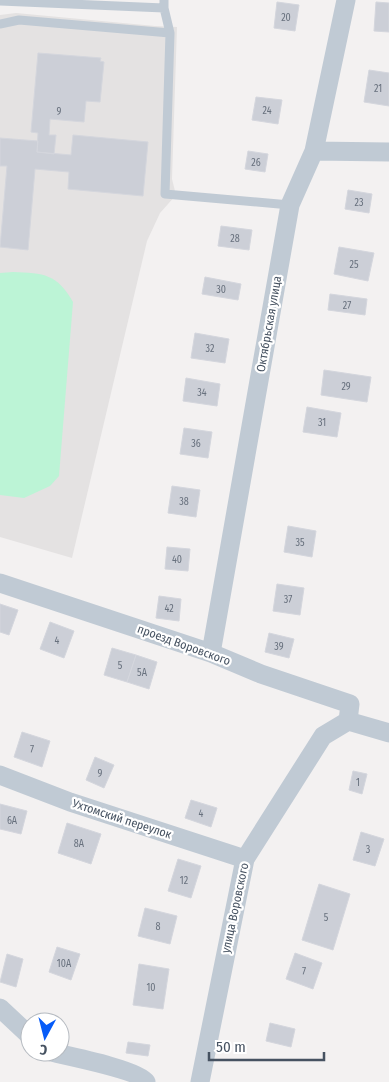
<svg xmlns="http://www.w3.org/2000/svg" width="389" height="1082" font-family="'Fira Sans Condensed',sans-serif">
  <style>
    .education { fill: #e4e2e2 }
    .green { fill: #bcf4d6 }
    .building { fill: #cccfd7; stroke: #d4d6dd }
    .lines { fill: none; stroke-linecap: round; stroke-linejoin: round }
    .lane { stroke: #c0cad4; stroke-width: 9 }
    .street { stroke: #c0cad4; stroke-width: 19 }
    .labels { text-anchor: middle; stroke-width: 4.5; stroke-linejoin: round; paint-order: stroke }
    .number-label { font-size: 10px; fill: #68717e }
    .street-label { font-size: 12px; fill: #465261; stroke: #fff }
  </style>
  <rect width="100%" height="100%" fill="#f3f1f1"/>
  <path class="education" d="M16,13L155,26L177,27L172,179L176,195L160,213L147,241L72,558L0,537V15Z"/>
  <path class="green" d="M13,272C44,273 57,274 73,302L59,476L50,486L24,498L0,495V273Z"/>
  <path class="building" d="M277,2L299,5L295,31L274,28Z
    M376,2L389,3V32L374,31Z
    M38,53L101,58L100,61L104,62L100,102L86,101L84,122L50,119L49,135H56L54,154L37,152L38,133L31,132Z
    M369,70L389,73V106L364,102Z
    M256,97L282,100L278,124L252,120Z
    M73,135L148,142L143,196L68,189L69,172L35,169L28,250L0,247L7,166H0V138L38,141L37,152L71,155Z
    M248,151L268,154L265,172L245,169Z
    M348,190L372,194L369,213L345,209Z
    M221,226L252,230L249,250L218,246Z
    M339,247L374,253L368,281L334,274Z
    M205,277L241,284L238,300L202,294Z
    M330,294L367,299L365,315L328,310Z
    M195,333L229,339L225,363L191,358Z
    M324,370L371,377L367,402L321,395Z
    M186,378L220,384L217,406L183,401Z
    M307,407L341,413L337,437L303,432Z
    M184,428L212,432L208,458L180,454Z
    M172,486L200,490L196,517L168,513Z
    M288,526L316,531L312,557L284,552Z
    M167,547L190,549L188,571L165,569Z
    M277,584L304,588L300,615L273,611Z
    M159,596L181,599L179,621L156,618Z
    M0,604L18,610L9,635L0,632Z
    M50,622L74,631L64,658L40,649Z
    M269,633L294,639L289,658L265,652Z
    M112,648L136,655L127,682L104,675Z
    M136,655L157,662L149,689L127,682Z
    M22,732L50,741L42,767L14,757Z
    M95,757L114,765L104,788L86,780Z
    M353,771L367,774L362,794L349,790Z
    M191,800L217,808L211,827L185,818Z
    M0,804L27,811L21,834L0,829Z
    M67,823L101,834L91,864L58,853Z
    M361,832L384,839L375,866L353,860Z
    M178,859L201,866L191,898L168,891Z
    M319,884L350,894L333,950L302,940Z
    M145,908L177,916L170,944L138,936Z
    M57,947L80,954L71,980L49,972Z
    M295,953L322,963L313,989L286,979Z
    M7,954L23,959L16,987L0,982Z
    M139,964L169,969L163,1009L133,1005Z
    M270,1023L295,1029L291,1047L266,1041Z
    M128,1042L150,1045L148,1056L126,1053Z"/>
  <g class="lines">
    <path class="lane" d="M164,0V8L170,33L165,194L290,205
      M0,1L164,8
      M0,24L19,20L170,33"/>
    <path class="street" d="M314,151L389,152
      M0,583L211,653L261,674L350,704L348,721
      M211,653L290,205L314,151L346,0
      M0,775L70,802L245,859
      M0,1008L30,1036
      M51,1052C68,1056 139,1070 146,1082
      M200,1082L245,859L323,736L348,721L389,733"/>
  </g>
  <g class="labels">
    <g class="number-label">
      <text x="286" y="21">20</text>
      <text x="378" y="92">21</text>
      <text x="267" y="114">24</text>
      <text x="59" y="115">9</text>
      <text x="256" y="166">26</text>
      <text x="359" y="206">23</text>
      <text x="235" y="242">28</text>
      <text x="354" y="268">25</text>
      <text x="221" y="293">30</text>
      <text x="347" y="309">27</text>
      <text x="210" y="352">32</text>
      <text x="346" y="390">29</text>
      <text x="202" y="396">34</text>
      <text x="322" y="426">31</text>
      <text x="196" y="447">36</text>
      <text x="184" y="505">38</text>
      <text x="300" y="546">35</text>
      <text x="177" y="563">40</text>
      <text x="288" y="603">37</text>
      <text x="169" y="612">42</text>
      <text x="57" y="644">4</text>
      <text x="279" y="650">39</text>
      <text x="120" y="669">5</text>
      <text x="142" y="676">5А</text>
      <text x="32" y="753">7</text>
      <text x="100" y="777">9</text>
      <text x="358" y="786">1</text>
      <text x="201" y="817">4</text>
      <text x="12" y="824">6А</text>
      <text x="79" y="847">8А</text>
      <text x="368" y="853">3</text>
      <text x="184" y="884">12</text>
      <text x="326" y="921">5</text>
      <text x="158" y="930">8</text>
      <text x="64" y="967">10А</text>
      <text x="304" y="975">7</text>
      <text x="151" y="991">10</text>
    </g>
    <g class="street-label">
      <text transform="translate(269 324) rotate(-80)" y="4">Октябрьская улица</text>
      <text transform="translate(184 645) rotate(20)" y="4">проезд Воровского</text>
      <text transform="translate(122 819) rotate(18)" y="4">Ухтомский переулок</text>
      <text transform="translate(235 908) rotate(-78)" y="4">улица Воровского</text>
    </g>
  </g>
  <g transform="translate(45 1037) rotate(187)"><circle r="24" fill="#ffffff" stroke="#b5bac0"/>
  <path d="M0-4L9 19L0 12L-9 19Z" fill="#065bf8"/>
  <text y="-8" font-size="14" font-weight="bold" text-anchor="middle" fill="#465261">С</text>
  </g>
  <path d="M209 1052v8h115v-8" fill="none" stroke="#465261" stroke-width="2.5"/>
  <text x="216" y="1052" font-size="15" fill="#465261" stroke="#ffffff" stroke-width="4" paint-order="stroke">50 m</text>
</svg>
